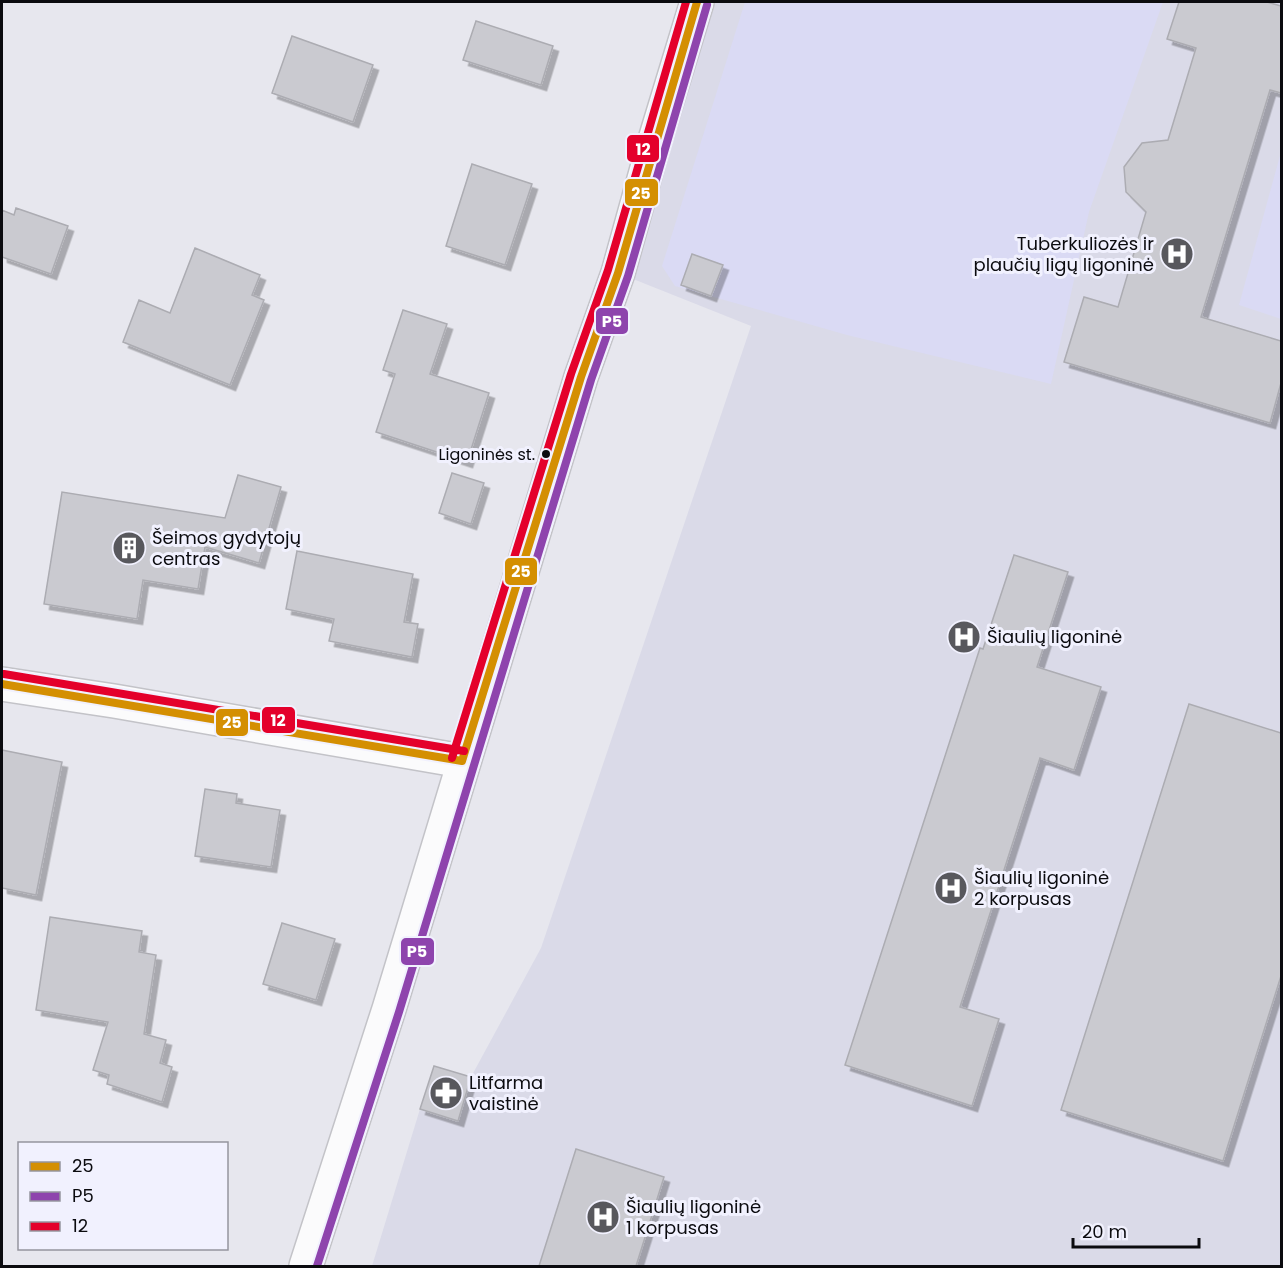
<svg xmlns="http://www.w3.org/2000/svg" width="1283" height="1268" font-family="Poppins,sans-serif">
  <style>
    .built { fill: #dadae8 }
    .green { fill: #dadaf4 }
    .building { fill: #cacad0; stroke: #acacb2; stroke-width: 1.5; filter: url(#shadow) }
    .lines { fill: none; stroke-linecap: round; stroke-linejoin: round }
    .street-casing { stroke: #c3c3c8; stroke-width: 36 }
    .street { stroke: #fbfbfc; stroke-width: 33 }
    .bus-1-casing { stroke: #f1f1fe; stroke-width: 12 }
    .bus-2-casing { stroke: #f1f1fe; stroke-width: 12 }
    .bus-3-casing { stroke: #f1f1fe; stroke-width: 12 }
    .bus-1 { stroke: #d48f02; stroke-width: 8 }
    .bus-2 { stroke: #8e44ad; stroke-width: 8 }
    .bus-3 { stroke: #e4002b; stroke-width: 8 }
    .bus-dot { fill: #0b0b0f; stroke: #f1f1fe; stroke-width: 2 }
    .labels { text-anchor: middle; stroke-width: 6; stroke-linejoin: round; paint-order: stroke }
    .bus-label { font-size: 16px; fill: #0b0b0f; stroke: #f1f1fe; text-anchor: end }
    .poi-label { font-size: 18px; fill: #0b0b0f; stroke: #f1f1fe; text-anchor: start }
    .line-badge { stroke: #f1f1fe; stroke-width: 2 }
    .badge-label { font-size: 16px; text-anchor: middle; font-weight: bold; fill: #fff }
  </style>
  <defs>
    <filter id="shadow"><feDropShadow dx="5.5" dy="5.5" stdDeviation="0" flood-color="#0004"/></filter>
  </defs>
  <rect width="100%" height="100%" fill="#e7e7ee"/>
  <path class="built" d="M697,2H1281V1266H372L420,1109L458,1120L471,1077L541,948L751,326L618,273Z"/>
  <path class="green" d="M745,2H1163L1089,212L1051,384L847,335L675,286L662,266Z
    M1281,152L1282,319H1281L1239,305Z"/>
  <path class="building" d="M1179,2H1267L1281,6V93L1270,90L1201,317L1281,341V383L1270,423L1064,362L1084,297L1118,307L1146,212L1126,192L1124,167L1142,143L1168,140L1196,48L1167,39Z
    M476,21L553,46L541,85L463,60Z
    M292,36L373,65L353,122L272,93Z
    M472,164L532,184L505,265L446,246Z
    M16,208L68,226L51,274L2,257V210L14,215Z
    M195,248L260,275L252,295L264,300L230,385L123,342L139,300L170,313Z
    M692,254L723,265L711,296L681,285Z
    M403,310L447,324L430,374L489,393L467,462L376,432L395,374L383,370Z
    M452,473L484,483L471,524L439,513Z
    M238,475L281,487L259,563L205,547L198,589L143,580L137,619L44,604L62,492L225,518Z
    M297,551L413,574L404,622L418,624L412,657L329,641L334,619L286,609Z
    M1014,555L1068,572L1037,667L1101,687L1074,770L1040,758L960,1007L999,1019L972,1106L845,1065L980,648L983,649Z
    M1189,704L1281,733V976L1223,1161L1061,1110Z
    M2,750L62,762L36,895L2,888Z
    M205,789L237,794L236,803L280,810L271,867L195,856Z
    M50,917L142,931L139,952L156,955L144,1034L166,1040L160,1063L172,1067L162,1102L107,1084L109,1075L93,1070L108,1022L36,1010Z
    M282,923L335,939L316,1000L263,984Z
    M434,1066L471,1077L458,1121L420,1109Z
    M576,1149L664,1177L636,1266H539Z"/>
  <g class="lines">
    <defs>
      <path id="street" d="M2,684L114,701L462,761
        M306,1266L389,1009L581,377L618,273L654,143L697,2"/>
    </defs>
    <use href="#street" class="street-casing"/>
    <use href="#street" class="street"/>
    <defs>
      <path id="bus-1" d="M2,684L462,761
        M462,761L581,377L618,273L697,2"/>
      <path id="bus-2" d="M317,1266L399,1012L591,380L628,276L707,5"/>
      <path id="bus-3" d="M4,674L464,751
        M452,758L571,374L608,270L686,2"/>
    </defs>
    <use href="#bus-1" class="bus-1-casing"/>
    <use href="#bus-2" class="bus-2-casing"/>
    <use href="#bus-3" class="bus-3-casing"/>
    <use href="#bus-1" class="bus-1"/>
    <use href="#bus-2" class="bus-2"/>
    <use href="#bus-3" class="bus-3"/>
  </g>
  <defs>
    <symbol id="hospital-disc" viewBox="-11 -11 22 22"><circle r="9.5" fill="#58585d" stroke="#f1f1fe"/><path d="M-5-5h3v3.5h4V-5h3V5h-3V1.5h-4V5h-3Z" fill="#fff"/></symbol>
    <symbol id="building-disc" viewBox="-11 -11 22 22"><circle r="9.5" fill="#58585d" stroke="#f1f1fe"/><path d="M-4-6H4V6H1V3H-1V6H-4ZM-2.5-4.3h1.7v1.8h-1.7ZM.8-4.3h1.7v1.8H.8ZM-2.5-1h1.7V.8h-1.7ZM.8-1h1.7V.8H.8Z" fill="#fff"/></symbol>
    <symbol id="pharmacy-disc" viewBox="-11 -11 22 22"><circle r="9.5" fill="#58585d" stroke="#f1f1fe"/><path d="M-2-6h4v4h4v4h-4v4h-4v-4h-4v-4h4Z" fill="#fff"/></symbol>
  </defs>
  <g fill-rule="evenodd">
    <use href="#hospital-disc" x="1158" y="235" width="38" height="38"/>
    <use href="#building-disc" x="110" y="529" width="38" height="38"/>
    <use href="#hospital-disc" x="945" y="618" width="38" height="38"/>
    <use href="#hospital-disc" x="932" y="869" width="38" height="38"/>
    <use href="#pharmacy-disc" x="427" y="1074" width="38" height="38"/>
    <use href="#hospital-disc" x="584" y="1198" width="38" height="38"/>
  </g>
  <circle class="bus-dot" cx="546" cy="454" r="5"/>
  <g class="labels">
    <g class="bus-label">
      <text x="535" y="460">Ligoninės st.</text>
    </g>
    <g class="poi-label">
      <text x="1154" y="250" text-anchor="end">Tuberkuliozės ir<tspan x="1154" dy="21">plaučių ligų ligoninė</tspan></text>
      <text x="152" y="544">Šeimos gydytojų<tspan x="152" dy="21">centras</tspan></text>
      <text x="987" y="643">Šiaulių ligoninė</text>
      <text x="974" y="884">Šiaulių ligoninė<tspan x="974" dy="21">2 korpusas</tspan></text>
      <text x="469" y="1089">Litfarma<tspan x="469" dy="21">vaistinė</tspan></text>
      <text x="626" y="1213">Šiaulių ligoninė<tspan x="626" dy="21">1 korpusas</tspan></text>
    </g>
  </g>
  <g class="line-badge">
    <rect x="626" y="134" width="34" height="29" rx="6" fill="#e4002b"/>
    <rect x="624" y="178" width="35" height="29" rx="6" fill="#d48f02"/>
    <rect x="595" y="307" width="34" height="28" rx="6" fill="#8e44ad"/>
    <rect x="504" y="557" width="34" height="29" rx="6" fill="#d48f02"/>
    <rect x="261" y="706" width="35" height="28" rx="6" fill="#e4002b"/>
    <rect x="215" y="708" width="34" height="29" rx="6" fill="#d48f02"/>
    <rect x="400" y="937" width="35" height="29" rx="6" fill="#8e44ad"/>
  </g>
  <g class="badge-label">
    <text x="643" y="155">12</text>
    <text x="641" y="199">25</text>
    <text x="612" y="327">P5</text>
    <text x="521" y="577">25</text>
    <text x="278" y="726">12</text>
    <text x="232" y="728">25</text>
    <text x="417" y="957">P5</text>
  </g>
  <rect width="1283" height="1268" fill="none" stroke="#0b0b0f" stroke-width="6"/>
  <rect x="18" y="1142" width="210" height="108" fill="#f1f1fe" stroke="#95959e" stroke-width="1.5"/>
  <rect x="30" y="1162" width="30" height="9" fill="#d48f02" stroke="#95959e" stroke-width="1.5"/>
  <text x="72" y="1172" font-size="18" fill="#0b0b0f">25</text>
  <rect x="30" y="1192" width="30" height="9" fill="#8e44ad" stroke="#95959e" stroke-width="1.5"/>
  <text x="72" y="1202" font-size="18" fill="#0b0b0f">P5</text>
  <rect x="30" y="1222" width="30" height="9" fill="#e4002b" stroke="#95959e" stroke-width="1.5"/>
  <text x="72" y="1232" font-size="18" fill="#0b0b0f">12</text>
  <path d="M1073 1238v9h126v-9" fill="none" stroke="#0b0b0f" stroke-width="3"/>
  <text x="1082" y="1238" font-size="18" fill="#0b0b0f" stroke="#f1f1fe" stroke-width="4.5" paint-order="stroke">20 m</text>
</svg>
